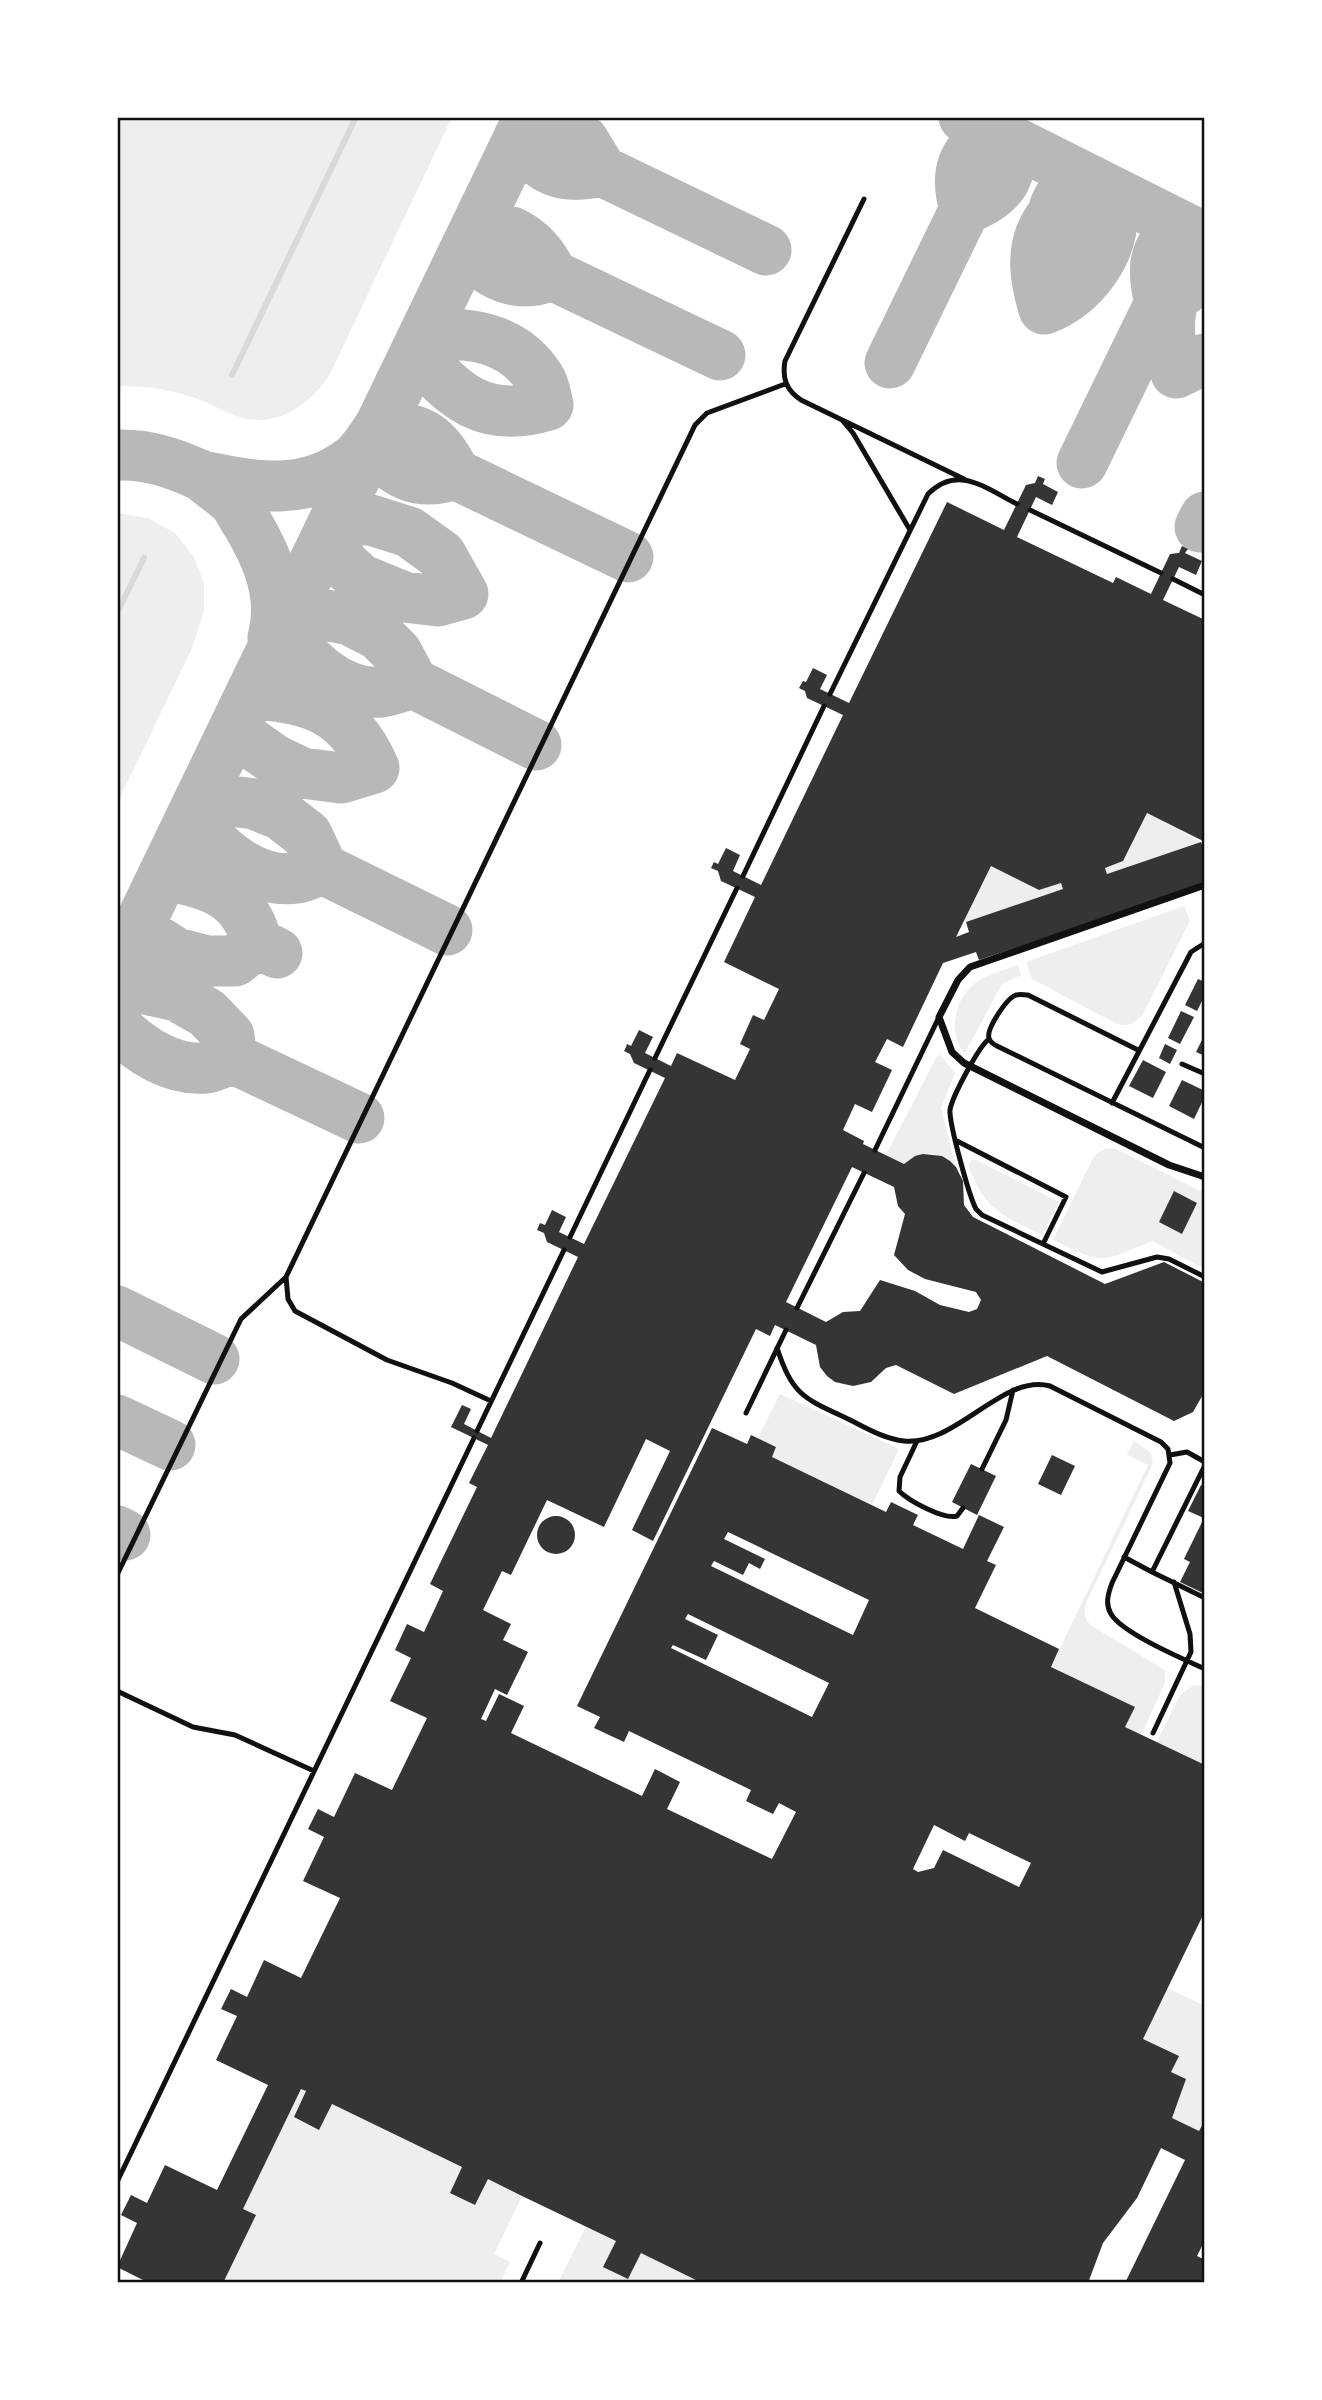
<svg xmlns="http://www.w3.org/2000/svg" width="1322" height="2400" font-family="Merriweather,serif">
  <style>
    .green { fill: #eee }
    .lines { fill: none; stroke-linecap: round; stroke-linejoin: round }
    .stream { stroke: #d9d9d9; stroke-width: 6 }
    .taxiway { stroke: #b8b8b8; stroke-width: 51 }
    .building { fill: #353535; fill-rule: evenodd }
    .service { stroke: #111; stroke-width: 5 }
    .minor { stroke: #111; stroke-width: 7 }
    .neatline { fill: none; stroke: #111; stroke-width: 2.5 }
  </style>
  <rect width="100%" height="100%" fill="#fff"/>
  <path class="green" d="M117,117H452L329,376C309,404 280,427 242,418C225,413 209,402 192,397C168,389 143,386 117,386Z
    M117,513L148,518L175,533L194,557L204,583V611L192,648L117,804Z
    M1147,813L1201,842L1107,874L1105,868L1123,861Z
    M991,866L1039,890L1061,883L1063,889L966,922L964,921Z
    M1184,906L1190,921L1143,1014C1135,1024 1127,1028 1115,1023L1032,979L1026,962Z
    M1018,965L1021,975L1002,984L966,1051L963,1052C947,1027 956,994 981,979C993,973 1006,969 1018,965Z
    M940,1055L955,1073L941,1108L956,1167C940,1151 921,1150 904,1164L886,1155L937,1056Z
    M1107,1148L1116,1149L1205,1193V1269L1152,1241C1099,1263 1105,1265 1053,1240L1092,1160L1097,1153Z
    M971,1160H976L1059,1202L1042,1235C1003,1215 987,1212 970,1170L969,1165Z
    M780,1394L899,1449L872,1505L772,1457L776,1447L758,1438Z
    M1134,1441L1151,1453L1153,1464L1087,1601C1084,1611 1083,1619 1092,1626L1165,1670V1683L1141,1735L1125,1727L1134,1707L1051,1667L1148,1465L1127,1455Z
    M1194,1685L1205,1686V1765L1157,1742L1180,1695Z
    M1167,1988L1205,2006V2120L1199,2131L1172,2118L1185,2079L1171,2072L1179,2056L1143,2039Z
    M301,2089L306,2091L294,2118L319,2129L332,2104L462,2167L450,2193L475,2205L488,2179L522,2196L494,2254L510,2262L500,2283H223L243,2209Z
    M586,2227L616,2241L603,2267L628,2279L641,2253L702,2283H558Z"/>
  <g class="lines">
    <path class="stream" d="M232,375L356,117
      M117,613L144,558"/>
    <path class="taxiway" d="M964,117L1205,238
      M525,125L544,123L565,128L583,140L602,171L766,250
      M519,137C539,172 564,180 602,171
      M1079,175C1051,201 1048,214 1056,252L1077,246L1099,215L1100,200L1090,180C1038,218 1025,247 1044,309C1082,296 1115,252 1112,210C1112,203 1108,196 1106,189
      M965,209C954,174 962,153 991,131
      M474,231C481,230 490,227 497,228C523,232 542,252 552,275L720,355
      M1204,238C1203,258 1203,273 1187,287C1184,291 1177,294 1175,298C1165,318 1171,353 1176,373L1205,359
      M466,247C488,275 517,290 552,275
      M1175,297L1160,303C1152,271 1151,246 1183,227
      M416,351C454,398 486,424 548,405C546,397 545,386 540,379C514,337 468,331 424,335
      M890,363L965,209C1001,195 1018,176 1004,137
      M117,455C148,454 174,463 202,476
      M1082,463L1160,303
      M455,474L628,557
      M1200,527L1205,517
      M325,540L344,564L360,579L404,597L438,601L463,594L441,555L409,532L371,520L336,518
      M289,615L317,613L350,620L379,635L397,653L413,683L536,745
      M281,631C306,659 339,696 381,692C391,691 403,686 413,683
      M273,638C284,596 268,558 247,523C242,516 238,506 232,500C222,491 211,484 202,476C255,487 306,497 353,460C364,452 372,437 380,426C420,426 438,438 455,474C417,487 396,474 371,445
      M236,726L248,741L275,760L302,773L341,778L374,768C349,710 311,697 251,694
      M201,797L254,804L281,815L307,835L323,869L447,930
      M190,820C219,849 252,884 297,878C305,877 314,872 323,869
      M164,875C210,884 244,892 257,943L277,953
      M140,924L151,937L176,953L207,961H235L257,943
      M117,971L529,117
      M117,990L141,988L177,996L207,1013L229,1036L232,1058L359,1118
      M117,1027C140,1050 172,1071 206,1068C215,1067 224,1061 232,1058
      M117,1311L214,1359
      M117,1420L170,1445
      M117,1531L125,1535"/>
  </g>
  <path class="building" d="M1038,476L1045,479L1043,484L1058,492L1052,505L1036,497L1017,537L1113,583L1116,577L1151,594L1170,554L1179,553L1182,546L1188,549L1185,553L1202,561L1196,575L1179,567L1163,600L1205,620V842L1147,813L1123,861L1105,868L1107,874L1201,842L1205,852V883L979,960L976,952L943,963L903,1047L887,1039L875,1062L892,1070L872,1112L855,1104L843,1130L864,1141L863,1144L904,1164L915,1156L923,1154L942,1156L950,1161L956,1167L963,1181L964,1205L973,1217L1105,1284L1164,1262L1205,1283V1391L1193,1412L1174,1421L1047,1356L954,1394L896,1365L886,1368L871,1382L853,1386L835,1382L827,1376L820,1367L816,1345L775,1325L770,1336L756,1329L653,1541L632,1530L670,1451L646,1439L604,1527L547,1500L511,1575L502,1571L483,1610L511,1624L503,1640L528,1652L507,1695L495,1689L481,1719L486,1721L499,1694L524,1706L511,1733L642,1796L655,1769L680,1782L667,1809L772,1859L796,1812L779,1803L773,1814L746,1801L751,1790L629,1731L624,1742L594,1728L600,1717L577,1706L712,1428L747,1444L751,1435L776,1447L772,1457L886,1512L891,1502L918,1515L913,1525L963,1549L979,1515L1004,1527L987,1561L996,1565L975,1608L1059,1649L1051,1667L1135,1707L1125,1727L1205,1765V1911L1143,2039L1179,2056L1171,2072L1186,2079L1172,2118L1199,2131L1205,2120V2240L1197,2256L1205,2260V2283L1185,2281L1184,2283H1125L1185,2160L1161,2148L1137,2198L1103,2243L1088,2283H702L641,2253L628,2279L603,2267L616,2241L522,2196L488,2179L475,2205L450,2193L462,2167L332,2104L319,2130L294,2117L306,2091L301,2089L243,2209L256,2215L223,2283H149L117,2267L137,2223L121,2215L131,2195L147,2203L165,2165L217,2190L268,2085L216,2060L237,2016L221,2009L231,1989L247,1997L264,1960L301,1978L340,1898L303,1881L324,1837L308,1829L318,1809L334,1817L355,1773L392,1790L427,1718L390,1701L411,1658L395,1650L407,1624L424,1632L443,1591L430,1584L477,1487L469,1483L488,1445L451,1427L462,1405L471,1409L464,1424L491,1438L578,1257L547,1242L544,1233L537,1230L540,1223L545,1225L552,1210L566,1217L559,1232L584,1244L665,1078L634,1063L630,1054L624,1051L626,1047L627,1044L631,1046L639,1030L653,1037L645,1053L671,1066L677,1053L735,1080L750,1049L740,1044L753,1015L764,1020L779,989L724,962L755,897L721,881L718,871L711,868L714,862L718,864L726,848L740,855L733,871L761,885L843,715L807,698L805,691L799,688L803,681L806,682L813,668L827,675L820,689L849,703L947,502L1004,530L1026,485L1035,483ZM991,866L1039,890L1061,883L1063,889L966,922L969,932L956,937ZM852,1167L894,1187L898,1206L905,1214L894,1255L908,1270L925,1279L976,1292L981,1300L977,1309L969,1312L940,1305L915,1291L880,1280L860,1311L843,1312L826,1322L786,1302ZM728,1532L869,1600L853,1635L711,1566L714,1561L743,1575L749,1563L760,1569L765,1559L724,1539ZM688,1614L829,1683L812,1717L671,1648L673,1645L706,1660L718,1635L685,1619ZM934,1825L965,1841L969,1833L1031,1863L1019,1887L943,1850L934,1868L918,1872L913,1869Z
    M1198,979L1205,982V995L1197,1011L1185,1005Z
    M1181,1011L1194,1017L1180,1044L1168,1038Z
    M1205,1034V1056L1196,1052Z
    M1165,1044L1177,1050L1170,1064L1159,1058Z
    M1143,1060L1166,1072L1153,1098L1129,1086Z
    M1182,1080L1205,1091V1096L1194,1119L1169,1106Z
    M1174,1191L1197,1203L1182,1234L1159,1222Z
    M1052,1455L1075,1466L1061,1495L1038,1484Z
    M971,1464L996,1476L977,1515L952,1502Z
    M1201,1485L1205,1486V1594L1180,1582L1190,1562L1184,1559L1204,1518L1188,1511Z
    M537 1535a19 19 0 1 1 38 0a19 19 0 1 1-38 0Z"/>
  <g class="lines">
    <path class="service" d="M864,199L785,361C782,378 786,390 801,400L964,479
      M842,420L853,433L910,530
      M1030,510L1161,573
      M1173,579L1205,595
      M830,694L928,494C958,464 985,488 1017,504
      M743,876L824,706
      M989,1039C979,1046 952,1097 950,1110C949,1123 969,1196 976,1209L982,1215L1102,1272L1157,1257L1169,1259L1205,1277
      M1138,1050L1028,995C1024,995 1020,994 1016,995C1007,998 986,1029 989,1038C990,1042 993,1044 997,1046L1205,1148
      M655,1058L737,888
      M1182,1064L1205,1074
      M1112,1103L1191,952L1205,943
      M957,1141L1066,1197L1043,1244
      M875,1150L939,1017
      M570,1237L650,1070
      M286,1277L288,1299L295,1311L387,1360L452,1383L491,1401
      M797,1308L864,1173
      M777,1348C792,1393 802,1398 844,1417C863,1426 883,1439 904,1441C956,1446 1003,1373 1050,1386L1161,1442L1168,1449L1170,1463L1112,1583C1108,1594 1105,1604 1111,1614C1122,1633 1183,1659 1205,1669
      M746,1413L786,1330
      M477,1431L564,1250
      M917,1441L900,1477L899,1491C909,1501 944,1520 957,1516L963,1508
      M1170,1455L1187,1452L1205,1462
      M1205,1465L1152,1572L1205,1598
      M982,1469L1006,1420L1013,1390
      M1124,1557L1152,1572
      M117,1575L241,1319L286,1277L695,425L707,413L785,384
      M117,1691L193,1727L235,1735L314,1771
      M1153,1733L1191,1652L1190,1634L1174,1582
      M117,2182L474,1438
      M1204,2259L1205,2257
      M521,2283L540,2243"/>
    <path class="minor" d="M1205,885L970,967L958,980L939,1017L952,1052L964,1063L1169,1165L1205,1177"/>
  </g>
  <rect width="1322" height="2400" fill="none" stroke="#ffffff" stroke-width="238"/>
  <rect x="119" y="119" width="1084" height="2162" class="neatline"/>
</svg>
